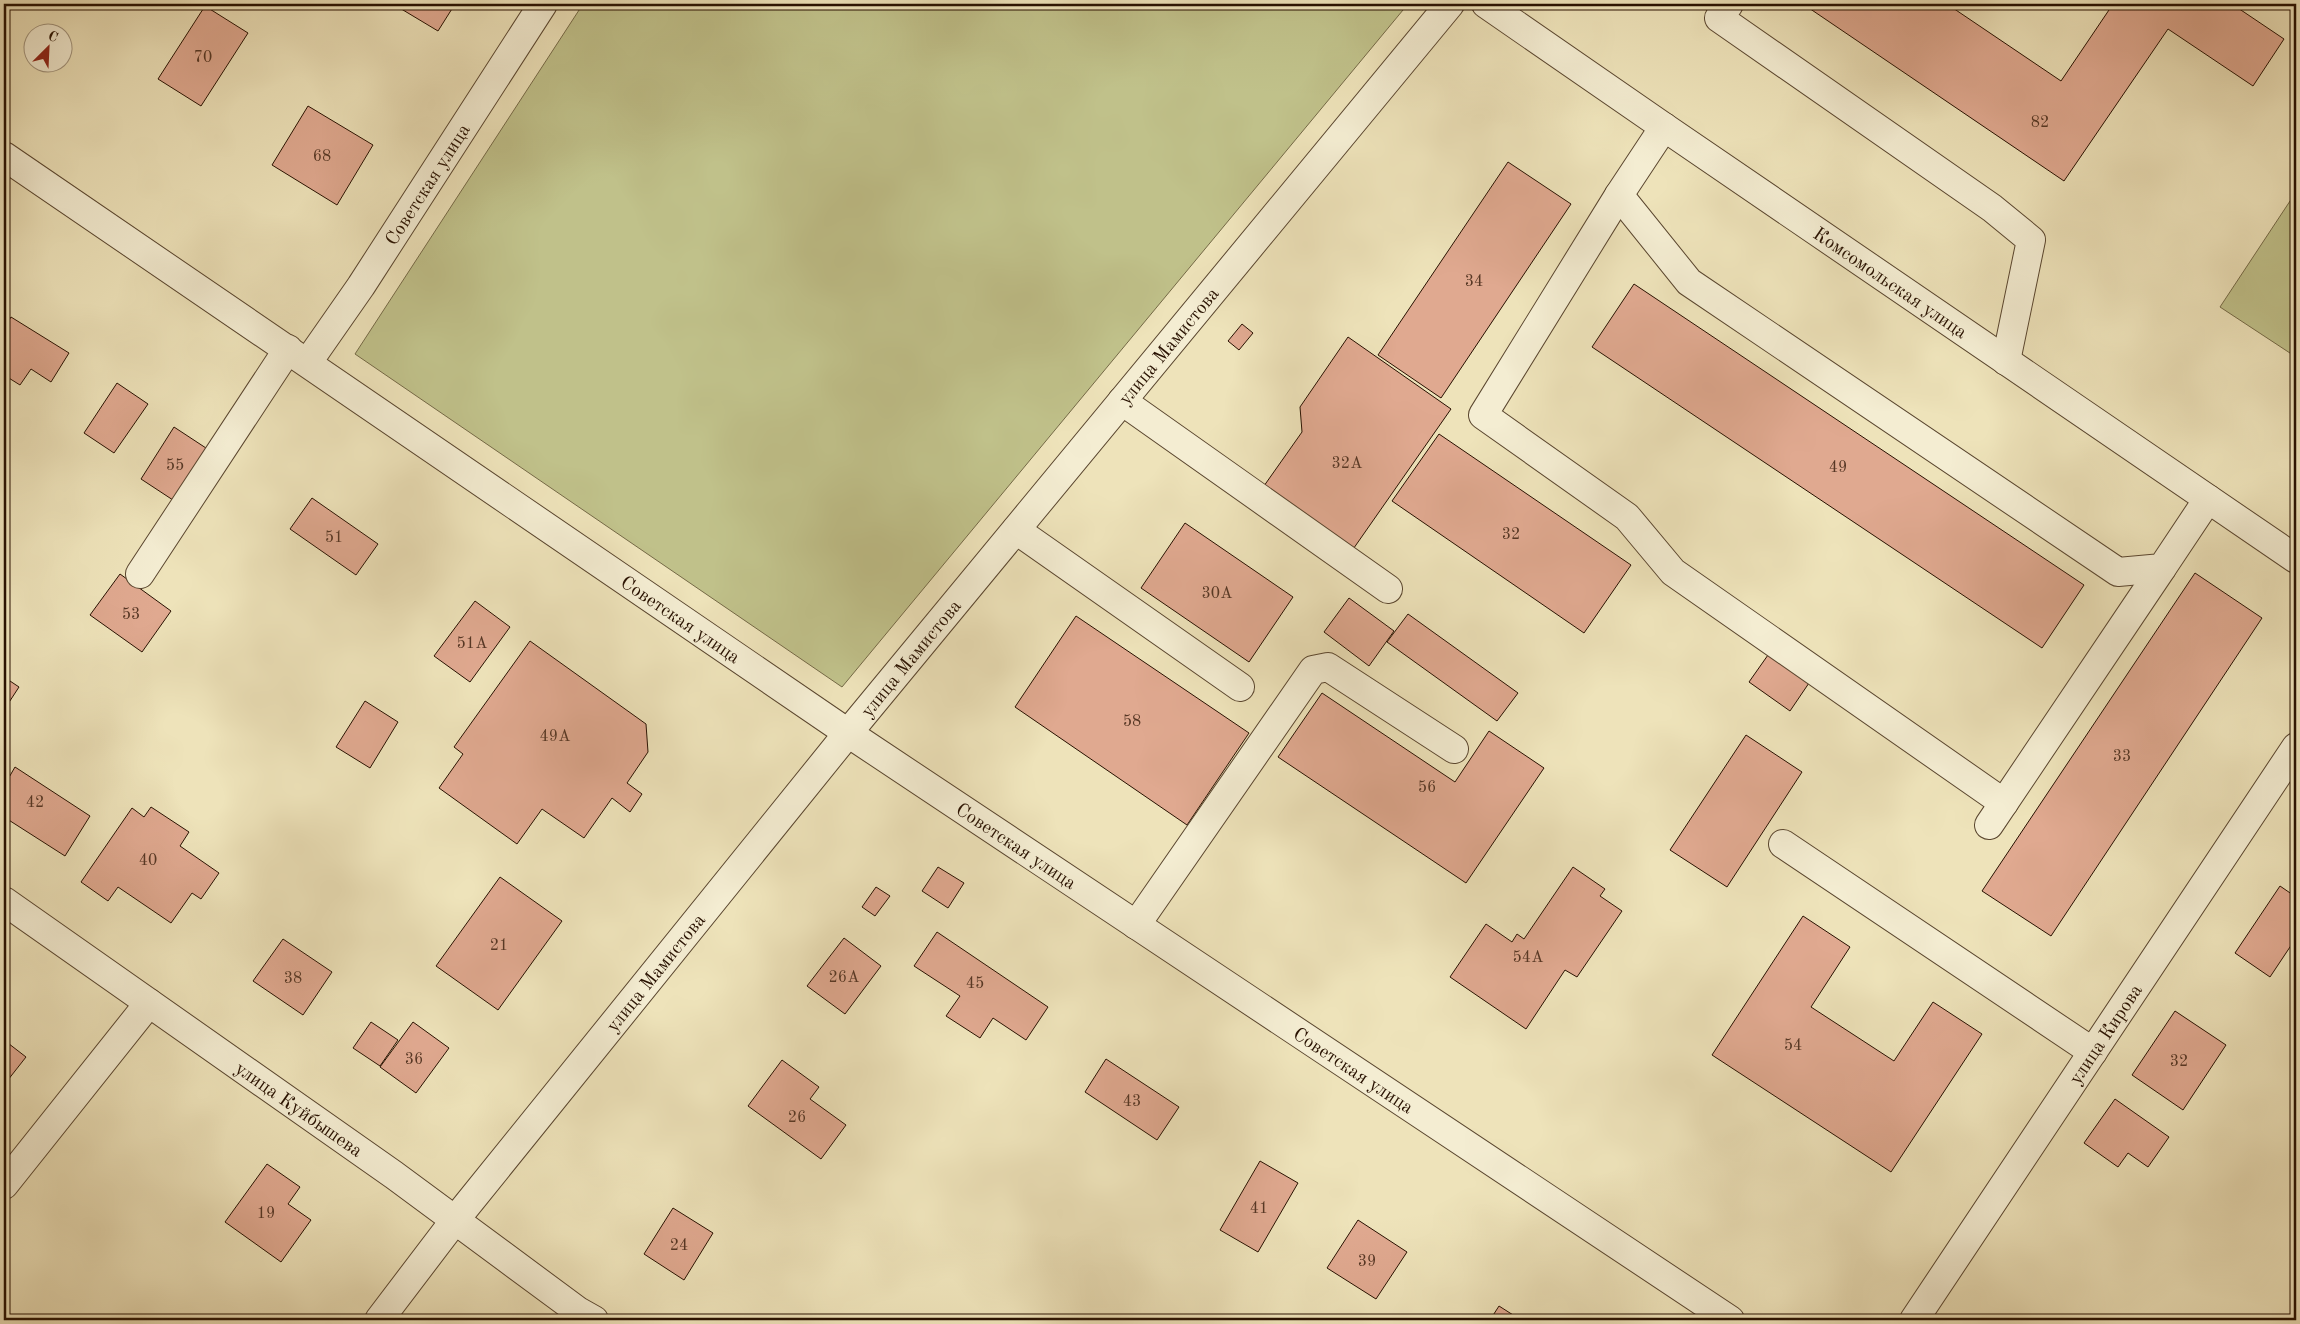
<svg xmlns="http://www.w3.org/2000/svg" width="2300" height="1324" font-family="'Old Standard TT',serif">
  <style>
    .green { fill: #c0c18a; stroke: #746946 }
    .building { fill: #e0a990; stroke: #281101 }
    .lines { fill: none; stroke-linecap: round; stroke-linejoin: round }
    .minor-casing { stroke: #5a462f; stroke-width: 30 }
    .minor { stroke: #f4edd2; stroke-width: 28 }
    .labels { text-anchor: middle; stroke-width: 4; stroke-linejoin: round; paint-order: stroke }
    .number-label { font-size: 16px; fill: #563725 }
    .street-label { font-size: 19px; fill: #281101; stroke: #f4edd2 }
  </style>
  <rect width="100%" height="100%" fill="#eee3ba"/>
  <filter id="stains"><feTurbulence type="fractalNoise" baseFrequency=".004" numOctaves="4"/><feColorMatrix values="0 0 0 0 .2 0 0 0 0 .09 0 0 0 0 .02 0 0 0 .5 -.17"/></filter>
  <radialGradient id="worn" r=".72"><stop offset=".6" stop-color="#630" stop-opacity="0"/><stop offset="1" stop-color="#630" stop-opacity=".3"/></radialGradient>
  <path class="green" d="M583,4H1408L842,687L355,354Z
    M2296,192V357L2220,307Z"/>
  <path class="building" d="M393,4H455L438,31Z
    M1803,4H1947L2061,81L2111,7L2106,4H2232L2284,39L2253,86L2168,29L2064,181Z
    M205,6L248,33L201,106L158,79Z
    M308,106L373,145L337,205L272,165Z
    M1508,162L1571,204L1441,398L1378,355Z
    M1634,284L2084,585L2042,648L1592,347Z
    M11,317L69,353L51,382L31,369L20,385L4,375V328Z
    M1242,324L1253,333L1239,350L1228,341Z
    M1348,337L1451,409L1349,555L1259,493L1302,432L1300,407Z
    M117,383L148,404L114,453L84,433Z
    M174,427L209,450L176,502L141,479Z
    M1439,434L1631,565L1584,633L1392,501Z
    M312,498L378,544L356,575L290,529Z
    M1185,523L1293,597L1249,662L1141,588Z
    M2195,573L2262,618L2051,936L1982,891Z
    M120,574L171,611L142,652L90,615Z
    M1349,598L1394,631L1369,666L1324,632Z
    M475,601L510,627L470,682L434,656Z
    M1408,614L1518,693L1497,721L1387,642Z
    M1076,616L1249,733L1187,825L1015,707Z
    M530,641L646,724L648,752L627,783L642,794L630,812L612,798L584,838L542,809L517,844L439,788L463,754L454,747Z
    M1768,655L1809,683L1790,711L1749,682Z
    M4,677L19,687L4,710Z
    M1322,693L1455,782L1489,731L1544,768L1466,883L1278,757Z
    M365,701L398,722L370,768L336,747Z
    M1746,735L1802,772L1727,887L1670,850Z
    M15,767L90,816L65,856L4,817V786Z
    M151,807L189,832L180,846L219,873L201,899L192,893L171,923L118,887L108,901L81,882L132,808L144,817Z
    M938,867L964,883L948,908L922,891Z
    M1573,867L1605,889L1600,896L1622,911L1577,977L1565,970L1526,1029L1450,977L1486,924L1512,942L1517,934L1524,939Z
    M500,877L562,921L498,1010L436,966Z
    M2280,886L2296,897V938L2270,977L2235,953Z
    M876,887L890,896L875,916L862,907Z
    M1803,916L1850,947L1811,1007L1894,1061L1933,1002L1982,1034L1891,1172L1712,1055Z
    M937,932L1048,1007L1026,1040L993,1018L980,1038L946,1016L960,996L914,966Z
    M844,938L881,966L845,1014L807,986Z
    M283,939L332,972L303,1015L253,981Z
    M2175,1011L2226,1045L2183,1110L2132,1075Z
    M371,1022L398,1040L380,1066L353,1048Z
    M413,1022L449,1048L416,1093L380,1067Z
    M4,1040L26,1057L4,1085Z
    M1106,1059L1179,1107L1157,1140L1085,1092Z
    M782,1060L819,1087L810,1099L846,1125L821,1159L748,1106Z
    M2115,1099L2169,1137L2148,1167L2128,1153L2118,1167L2084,1143Z
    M1260,1161L1298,1183L1258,1252L1220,1230Z
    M267,1164L300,1187L288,1204L311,1220L281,1262L225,1222Z
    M673,1208L713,1233L684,1280L644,1254Z
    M1358,1220L1407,1252L1376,1299L1327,1268Z
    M1499,1306L1521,1320H1490Z"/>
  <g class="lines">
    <defs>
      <g id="minor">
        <path id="s1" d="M1486,4L1664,127L2296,559"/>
        <path d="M1729,4L1719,18L1992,208L2031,240L2006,361"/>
        <path d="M1664,127L1619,195L1483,415L1627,517L1673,572L2004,803"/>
        <path id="s2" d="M4,156L848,733L1730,1320"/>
        <path d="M1619,195L1689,282L2118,572L2162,568L2208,499"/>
        <path id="s3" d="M308,362L361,286L543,4"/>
        <path d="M1122,401L1388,589"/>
        <path d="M1016,530L1240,687"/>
        <path d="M140,574L288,349"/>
        <path d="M1989,825L2162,568"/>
        <path d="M1783,844L2093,1052"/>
        <path id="s4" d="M4,901L394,1175L578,1311L594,1320"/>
        <path d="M1136,925L1313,670L1328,667L1454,749"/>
        <path d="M4,1185L149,1003"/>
        <path id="s5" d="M379,1320L455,1220L848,733L1450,4"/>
        <path id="s6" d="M1914,1320L2296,747"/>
      </g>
    </defs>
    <use href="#minor" class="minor-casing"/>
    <use href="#minor" class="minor"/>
  </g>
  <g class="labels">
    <g class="number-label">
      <text x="203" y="62">70</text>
      <text x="2040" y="127">82</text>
      <text x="322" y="161">68</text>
      <text x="1474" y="286">34</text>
      <text x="1347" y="468">32А</text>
      <text x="175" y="470">55</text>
      <text x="1838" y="472">49</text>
      <text x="1511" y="539">32</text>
      <text x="334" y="542">51</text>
      <text x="1217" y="598">30А</text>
      <text x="131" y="619">53</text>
      <text x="472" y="648">51А</text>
      <text x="1132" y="726">58</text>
      <text x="555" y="741">49А</text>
      <text x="2122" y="761">33</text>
      <text x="1427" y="792">56</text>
      <text x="35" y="807">42</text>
      <text x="148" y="865">40</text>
      <text x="499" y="950">21</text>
      <text x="1528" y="962">54А</text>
      <text x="844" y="982">26А</text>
      <text x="293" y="983">38</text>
      <text x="975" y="988">45</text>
      <text x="1793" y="1050">54</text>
      <text x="414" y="1064">36</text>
      <text x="2179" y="1066">32</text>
      <text x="1132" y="1106">43</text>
      <text x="797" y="1122">26</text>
      <text x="1259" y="1213">41</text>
      <text x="266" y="1218">19</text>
      <text x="679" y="1250">24</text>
      <text x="1367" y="1266">39</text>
    </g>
    <g class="street-label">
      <text dy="7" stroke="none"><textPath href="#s3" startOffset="214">Советская улица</textPath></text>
      <text dy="7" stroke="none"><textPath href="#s1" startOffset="491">Комсомольская улица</textPath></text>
      <text dy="7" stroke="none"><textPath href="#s5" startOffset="1254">улица Мамистова</textPath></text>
      <text dy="7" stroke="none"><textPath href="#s2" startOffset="820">Советская улица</textPath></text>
      <text dy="7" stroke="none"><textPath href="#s5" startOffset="849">улица Мамистова</textPath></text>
      <text dy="7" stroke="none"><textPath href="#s2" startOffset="1225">Советская улица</textPath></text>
      <text dy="7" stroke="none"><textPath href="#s5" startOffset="444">улица Мамистова</textPath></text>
      <text dy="7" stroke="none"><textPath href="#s6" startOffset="344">улица Кирова</textPath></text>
      <text dy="7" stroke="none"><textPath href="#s2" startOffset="1630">Советская улица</textPath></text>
      <text dy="7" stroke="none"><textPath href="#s4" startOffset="361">улица Куйбышева</textPath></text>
    </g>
  </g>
  <rect width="2300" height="1324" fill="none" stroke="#eee3ba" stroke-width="20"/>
  <rect x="5" y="5" width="2290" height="1314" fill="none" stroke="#281101" stroke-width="2.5"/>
  <rect x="10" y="10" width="2280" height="1304" fill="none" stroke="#281101"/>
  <g transform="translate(48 48) rotate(24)"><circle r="24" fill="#f4edd2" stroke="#a2957e"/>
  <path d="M0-4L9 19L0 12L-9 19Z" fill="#8f2418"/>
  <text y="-8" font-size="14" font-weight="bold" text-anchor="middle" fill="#281101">С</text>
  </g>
  <rect width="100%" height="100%" filter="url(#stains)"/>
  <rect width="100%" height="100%" fill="url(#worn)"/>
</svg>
